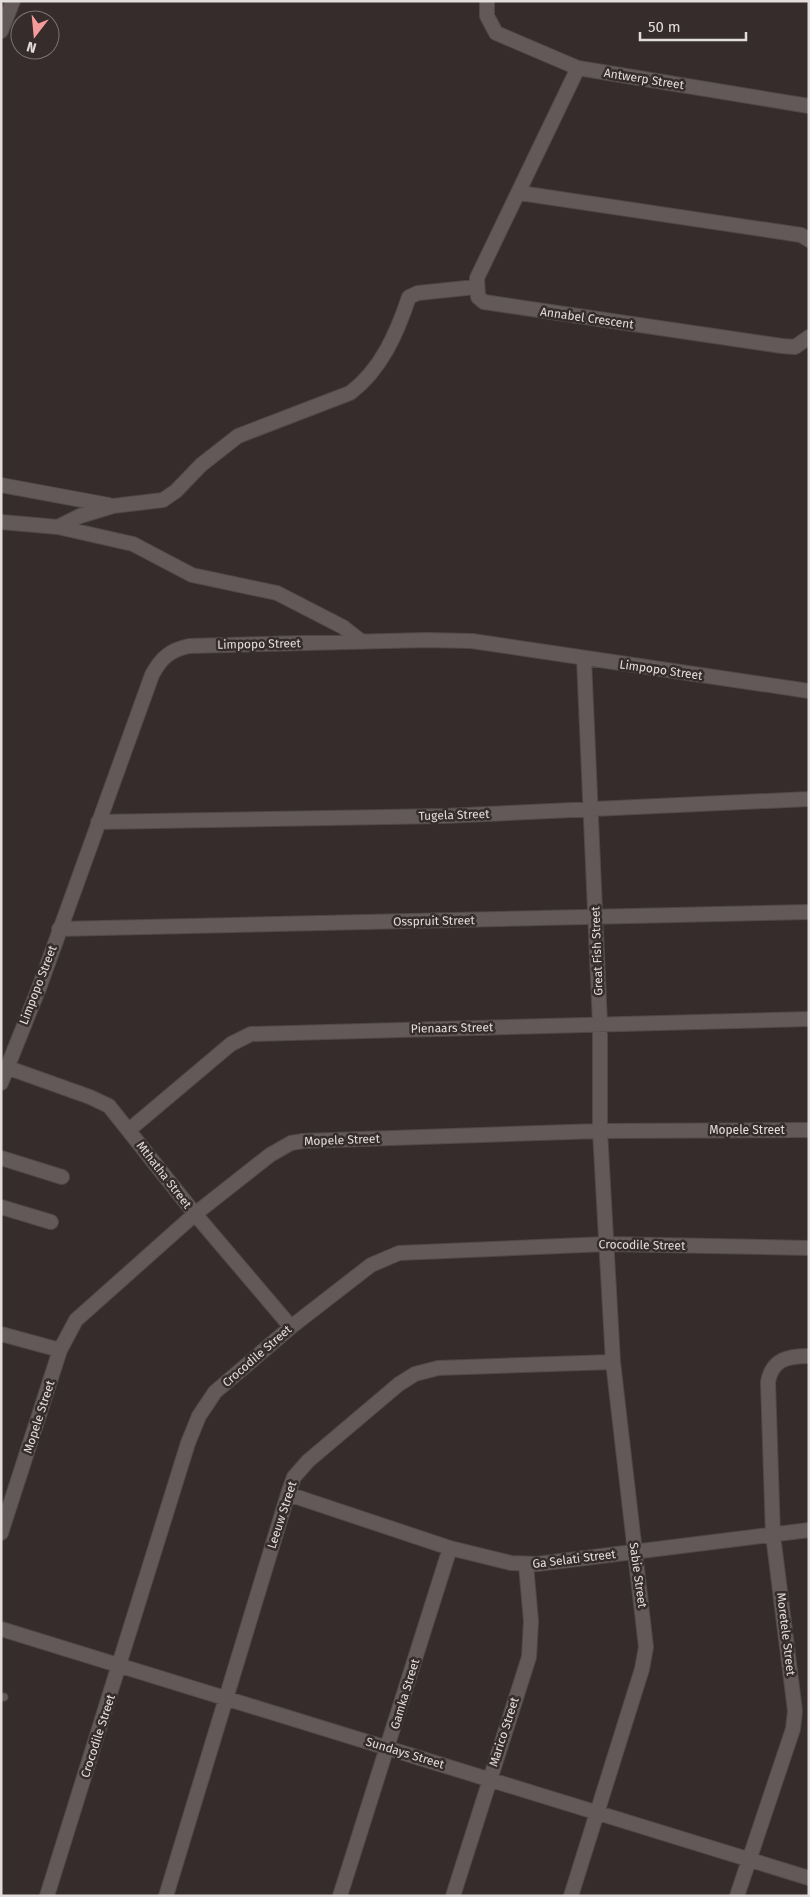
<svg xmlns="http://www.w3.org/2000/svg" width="810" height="1897" font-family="'Fira Sans',sans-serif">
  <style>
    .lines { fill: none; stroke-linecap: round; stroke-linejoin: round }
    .lane-casing { stroke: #504848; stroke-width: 9 }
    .street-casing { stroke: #504848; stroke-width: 16 }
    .lane { stroke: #645959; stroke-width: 7 }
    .street { stroke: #645959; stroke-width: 14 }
    .labels { text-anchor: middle; stroke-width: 5; stroke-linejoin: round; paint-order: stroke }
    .street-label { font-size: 12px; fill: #e3dcdc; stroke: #362c2c }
  </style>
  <rect width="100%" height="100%" fill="#362c2c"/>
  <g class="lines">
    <defs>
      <path id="lane" d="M1,1697H4"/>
      <path id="street" d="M487,1V16L496,33L578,68L809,106
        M1,31L13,1
        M578,68L477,278L478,297L484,302L782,346L795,347L809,337
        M520,193L801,235L809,240
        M1,485L109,505
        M1,522L58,527L80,516L113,506L163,500L176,491L201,465L238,436L350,393C381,370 397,333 409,297L418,293L476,287
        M58,527L133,544L192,575L277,593L343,627L362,642
        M98,822L444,816L809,799
        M59,929L809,912
        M6,1067L90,1097L109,1106L195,1214L291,1327
        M1,1083L39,988L152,675C161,658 170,650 189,646L427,640L472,641L809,691
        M129,1130L231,1044L251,1034L809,1019
        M1,1158L62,1177
        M1,1207L51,1222
        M1,1334L60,1350
        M288,1494L450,1548L511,1563L537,1564L809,1530
        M1,1533L60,1350L76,1320L195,1214L270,1155L291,1143L303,1141L600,1131L809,1130
        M1,1629L809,1878
        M47,1896L188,1443L199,1416L215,1392L291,1327L371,1265L399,1253L607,1244L809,1248
        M166,1896L288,1494L294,1477L308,1461L399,1384L415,1374L438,1368L613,1362
        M340,1896L450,1548
        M453,1896L529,1657L531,1621L526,1565
        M571,1896L642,1669L646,1647L613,1362L600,1131V1024L584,659
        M737,1896L793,1729L795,1711L773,1535L768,1382C772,1359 788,1356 809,1356"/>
    </defs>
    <use href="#lane" class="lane-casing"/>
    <use href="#street" class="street-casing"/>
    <use href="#lane" class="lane"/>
    <use href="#street" class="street"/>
  </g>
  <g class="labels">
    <g class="street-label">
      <text transform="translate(644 79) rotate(9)" y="4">Antwerp Street</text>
      <text transform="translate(587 318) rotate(8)" y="4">Annabel Crescent</text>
      <text transform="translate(259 644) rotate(-1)" y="4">Limpopo Street</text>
      <text transform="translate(661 670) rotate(8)" y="4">Limpopo Street</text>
      <text transform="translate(454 815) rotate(-2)" y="4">Tugela Street</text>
      <text transform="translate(434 921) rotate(-1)" y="4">Osspruit Street</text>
      <text transform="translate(597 951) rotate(-92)" y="4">Great Fish Street</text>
      <text transform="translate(38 985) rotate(-69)" y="4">Limpopo Street</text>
      <text transform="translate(452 1028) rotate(-1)" y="4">Pienaars Street</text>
      <text x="747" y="1134">Mopele Street</text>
      <text transform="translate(342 1140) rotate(-2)" y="4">Mopele Street</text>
      <text transform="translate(164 1175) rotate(52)" y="4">Mthatha Street</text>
      <text transform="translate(642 1245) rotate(1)" y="4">Crocodile Street</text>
      <text transform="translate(257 1356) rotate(-41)" y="4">Crocodile Street</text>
      <text transform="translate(39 1417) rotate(-72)" y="4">Mopele Street</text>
      <text transform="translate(282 1515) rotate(-72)" y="4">Leeuw Street</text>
      <text transform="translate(574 1559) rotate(-7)" y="4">Ga Selati Street</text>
      <text transform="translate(638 1575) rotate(82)" y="4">Sabie Street</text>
      <text transform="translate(786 1634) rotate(83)" y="4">Moretele Street</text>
      <text transform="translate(405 1694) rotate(-73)" y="4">Gamka Street</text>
      <text transform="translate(504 1732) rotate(-72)" y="4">Marico Street</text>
      <text transform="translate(98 1736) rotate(-72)" y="4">Crocodile Street</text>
      <text transform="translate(405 1753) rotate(17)" y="4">Sundays Street</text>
    </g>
  </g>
  <rect width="810" height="1897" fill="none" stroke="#e3dcdc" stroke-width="5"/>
  <g transform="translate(35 35) rotate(196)"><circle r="24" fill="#362c2c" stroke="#7b7272"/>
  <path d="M0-4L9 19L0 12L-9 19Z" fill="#f59b9c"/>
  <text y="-8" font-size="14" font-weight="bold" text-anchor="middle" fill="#e3dcdc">N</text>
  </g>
  <path d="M640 32v8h106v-8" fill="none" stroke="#e3dcdc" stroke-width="2.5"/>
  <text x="648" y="32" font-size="15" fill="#e3dcdc" stroke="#362c2c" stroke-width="4" paint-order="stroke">50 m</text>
</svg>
